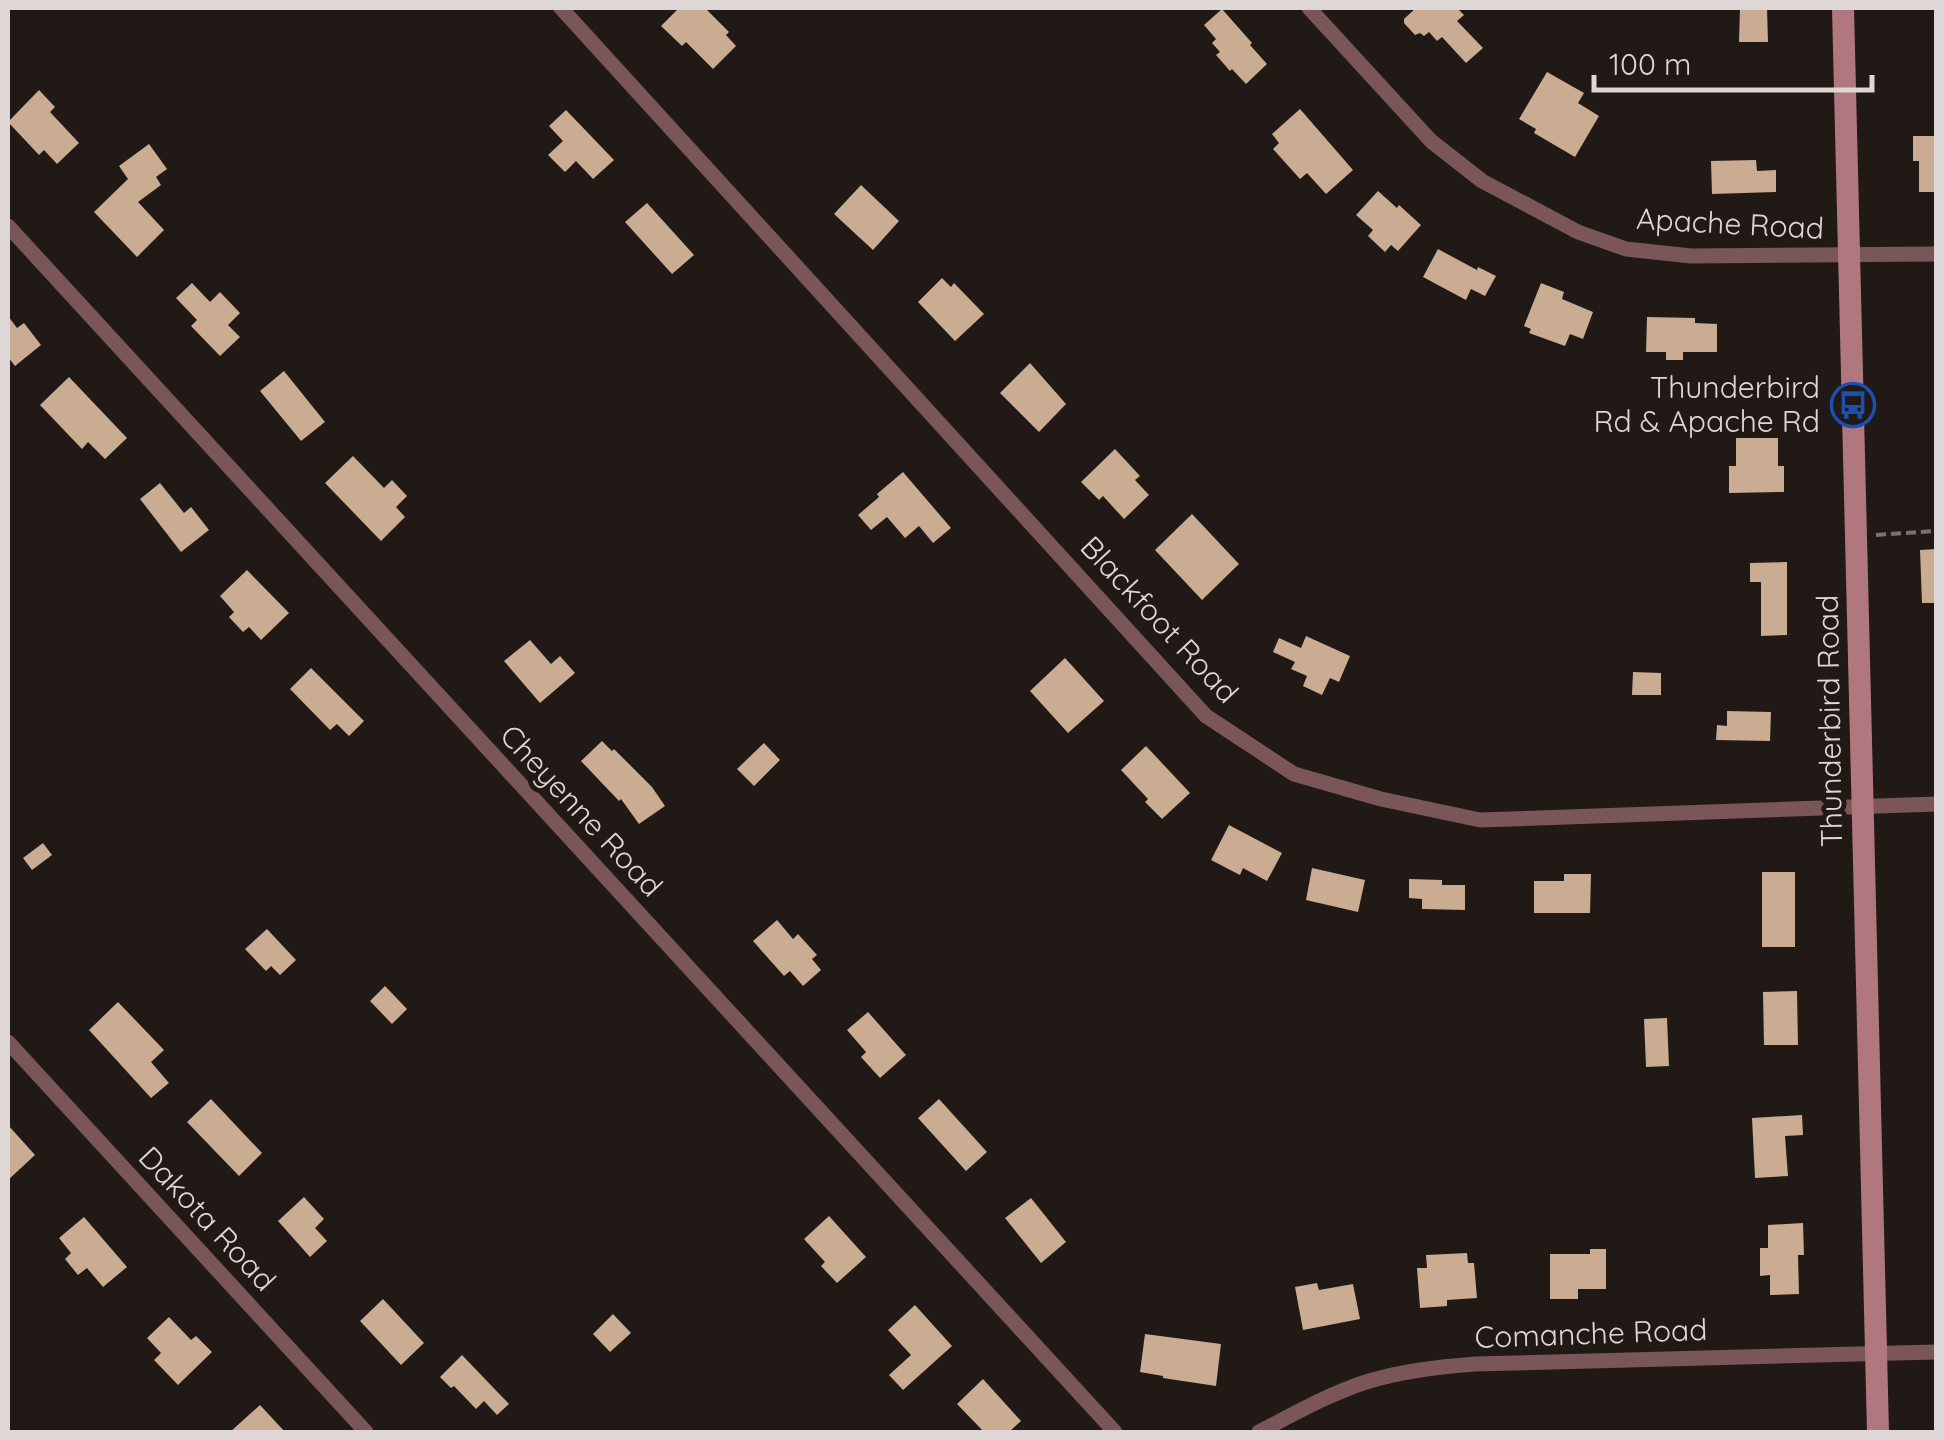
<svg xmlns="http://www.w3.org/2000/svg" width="1944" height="1440" font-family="Quicksand,sans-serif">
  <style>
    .building { fill: #c9ac92 }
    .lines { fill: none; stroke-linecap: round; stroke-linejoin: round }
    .path { stroke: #7a726f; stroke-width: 4; stroke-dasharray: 10 5; stroke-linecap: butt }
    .street { stroke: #7a565a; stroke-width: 15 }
    .secondary { stroke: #b1777e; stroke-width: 22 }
    .labels { text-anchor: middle; stroke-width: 10; stroke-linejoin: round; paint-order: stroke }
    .street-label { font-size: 30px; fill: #ded7d5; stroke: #211915 }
    .poi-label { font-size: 30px; fill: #ded7d5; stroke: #211915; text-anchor: end }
  </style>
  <rect width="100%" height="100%" fill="#211915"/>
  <path class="building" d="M679,8H705L729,32L726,35L736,46L713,69L686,42L682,46L661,26Z
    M1416,8H1457L1464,15L1457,21L1483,48L1466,63L1442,37L1437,41L1429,32L1424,36L1420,33L1415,35L1404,23V19Z
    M1740,8H1767L1768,42H1739Z
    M1222,9L1252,43L1250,45L1267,64L1246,84L1232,69L1230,71L1216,55L1220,52L1212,43L1216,39L1204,25Z
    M1547,72L1584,93L1578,103L1599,116L1575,157L1534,133L1536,129L1519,119Z
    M39,90L55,107L50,112L79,143L57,164L44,150L39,155L8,122Z
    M1300,109L1353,170L1326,194L1307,173L1300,179L1273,149L1279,143L1272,134Z
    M566,110L614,160L593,179L576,161L565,172L548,155L563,141L549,126Z
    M1913,136H1936V192H1919V161H1913Z
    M149,144L167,169L156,177L161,185L138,202L164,230L137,257L94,212L128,179L119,166Z
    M1756,160L1757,171L1776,170V192L1712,194L1711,161Z
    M861,185L899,221L873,250L834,214Z
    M1378,191L1397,208L1399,205L1421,225L1398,251L1391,245L1385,252L1368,236L1373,230L1356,215Z
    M647,203L694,255L672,274L625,222Z
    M1438,249L1477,270L1478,267L1496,276L1485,296L1471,289L1466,300L1423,277Z
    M942,278L951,287L954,283L984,314L955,341L918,302Z
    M192,283L210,302L220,292L240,313L228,325L240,337L220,356L191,326L197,320L176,298Z
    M1541,283L1564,292L1562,299L1593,312L1583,339L1570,334L1565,346L1529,333L1531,329L1524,326Z
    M8,316L17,328L24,323L41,345L15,366L8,357Z
    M1647,317L1695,318V323L1717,324V352H1683V360H1666V352H1646Z
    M1030,363L1066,404L1039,432L1000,393Z
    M284,371L325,422L301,441L260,391Z
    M69,377L127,438L105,459L88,442L82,449L40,405Z
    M1736,438H1778V466H1784V492L1729,493V466H1736Z
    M1115,449L1140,476L1135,480L1149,495L1124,519L1103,496L1099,500L1081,482Z
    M353,456L384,488L392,480L407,496L396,507L405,517L381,541L325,483Z
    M903,472L951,528L933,543L919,526L905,538L887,517L871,530L858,515L879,497L877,494Z
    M160,483L184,513L191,507L209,530L181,552L140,499Z
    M1192,514L1239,564L1202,600L1155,550Z
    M1936,549V603H1922L1920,550Z
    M1787,562V635L1761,636V582H1750V563Z
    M247,570L289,613L261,640L249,627L243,632L229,617L234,612L220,596Z
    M1306,636L1350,656L1339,682L1330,678L1322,695L1303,686L1307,676L1291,669L1295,662L1273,652L1279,638L1301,648Z
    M530,640L551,664L560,656L575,673L540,703L504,661Z
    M1065,658L1104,701L1068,733L1030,691Z
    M311,668L364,721L349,736L337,724L330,730L290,689Z
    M1633,672L1661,673V695H1632Z
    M1727,711L1771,712L1770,741L1716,740L1717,725L1727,726Z
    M602,741L612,751L614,749L652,787L665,806L639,824L621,799L619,801L581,761Z
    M764,743L780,760L754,786L737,769Z
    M1146,746L1190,793L1162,819L1145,802L1148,799L1121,770Z
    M1229,825L1282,853L1267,881L1243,868L1240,875L1211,860Z
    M43,843L52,855L32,870L23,858Z
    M1312,868L1365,880L1358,912L1306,900Z
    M1762,872H1795V947H1762Z
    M1564,874H1591L1590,913H1534V881H1564Z
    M1409,879L1442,880V885H1465V910L1422,909V899L1409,898Z
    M777,920L793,939L798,934L817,955L812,959L821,970L803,986L790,971L784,976L753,941Z
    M267,929L296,960L280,975L271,966L266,971L245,949Z
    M385,986L407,1009L392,1024L370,1001Z
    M1797,991L1798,1045H1764L1763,992Z
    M118,1002L164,1050L151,1062L169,1083L151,1098L89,1030Z
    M868,1012L906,1055L880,1078L861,1057L866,1052L847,1030Z
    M1667,1018L1669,1066L1646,1067L1644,1019Z
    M211,1099L262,1153L239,1176L187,1122Z
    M939,1099L987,1152L966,1171L918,1118Z
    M1802,1115L1803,1135L1785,1136L1788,1176L1755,1178L1752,1118Z
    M8,1125L35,1155L8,1180Z
    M304,1197L324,1219L315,1228L327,1241L310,1257L278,1221Z
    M1031,1198L1066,1242L1041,1263L1005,1218Z
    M829,1216L866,1257L837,1283L821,1266L825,1262L804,1239Z
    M84,1217L127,1267L103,1287L87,1268L78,1275L65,1259L71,1253L59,1238Z
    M1803,1223L1804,1255H1798L1799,1294L1770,1295V1275L1760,1276V1248H1768V1225Z
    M1590,1249H1606V1289H1578V1299H1550V1254H1590Z
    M1467,1253L1468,1263H1474L1477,1298L1447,1300V1306L1420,1308L1417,1268H1427L1426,1255Z
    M1317,1283L1319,1290L1353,1284L1360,1319L1303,1330L1295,1287Z
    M383,1299L424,1343L401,1365L360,1321Z
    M915,1305L952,1346L903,1390L889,1375L911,1355L888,1330Z
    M613,1314L631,1333L610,1352L593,1334Z
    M169,1317L191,1340L196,1336L212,1352L178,1385L154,1360L161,1353L147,1338Z
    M1145,1334L1221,1344L1216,1386L1163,1378V1376L1140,1372Z
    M462,1355L509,1404L497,1415L484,1401L476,1409L454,1386L451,1388L440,1377Z
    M983,1379L1021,1421L1009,1432H984L957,1404Z
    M260,1405L285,1432H230Z"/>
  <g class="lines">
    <path class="path" d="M1876,535L1936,531"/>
    <path class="street" d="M561,8L1206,716L1294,774L1381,799L1480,820L1936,804
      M1309,8L1431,141L1482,181L1578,232L1626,249L1691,256L1936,254
      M8,226L1115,1432
      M8,1042L366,1432
      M1259,1432C1294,1414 1329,1394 1366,1382C1402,1371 1438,1367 1475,1364L1936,1352"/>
    <path class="secondary" d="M1843,8L1878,1432"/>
  </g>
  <defs>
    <symbol id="bus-ring" viewBox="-11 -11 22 22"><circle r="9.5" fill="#211915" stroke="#1a4fb4" stroke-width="1.5"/><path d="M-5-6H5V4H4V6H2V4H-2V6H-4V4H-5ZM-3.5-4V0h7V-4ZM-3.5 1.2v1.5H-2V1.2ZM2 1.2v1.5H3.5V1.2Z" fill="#1a4fb4"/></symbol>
  </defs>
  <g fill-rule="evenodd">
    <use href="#bus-ring" x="1828" y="380" width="50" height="50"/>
  </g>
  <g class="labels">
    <g class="street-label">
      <text transform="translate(1730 224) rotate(3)" y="10">Apache Road</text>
      <text transform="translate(1159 620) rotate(47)" y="10">Blackfoot Road</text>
      <text transform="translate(1830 721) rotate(-91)" y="10">Thunderbird Road</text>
      <text transform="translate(581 811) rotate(47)" y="10">Cheyenne Road</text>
      <text transform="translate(207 1219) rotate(47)" y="10">Dakota Road</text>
      <text transform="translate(1591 1334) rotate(-2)" y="10">Comanche Road</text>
    </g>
    <g class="poi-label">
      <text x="1820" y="398">Thunderbird<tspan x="1820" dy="34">Rd &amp; Apache Rd</tspan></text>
    </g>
  </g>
  <rect width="1944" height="1440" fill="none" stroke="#ded7d5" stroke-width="20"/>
  <path d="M1594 75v15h278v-15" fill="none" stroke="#ded7d5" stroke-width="5"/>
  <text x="1609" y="75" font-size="30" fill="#ded7d5" stroke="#211915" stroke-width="8" paint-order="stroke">100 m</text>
</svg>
